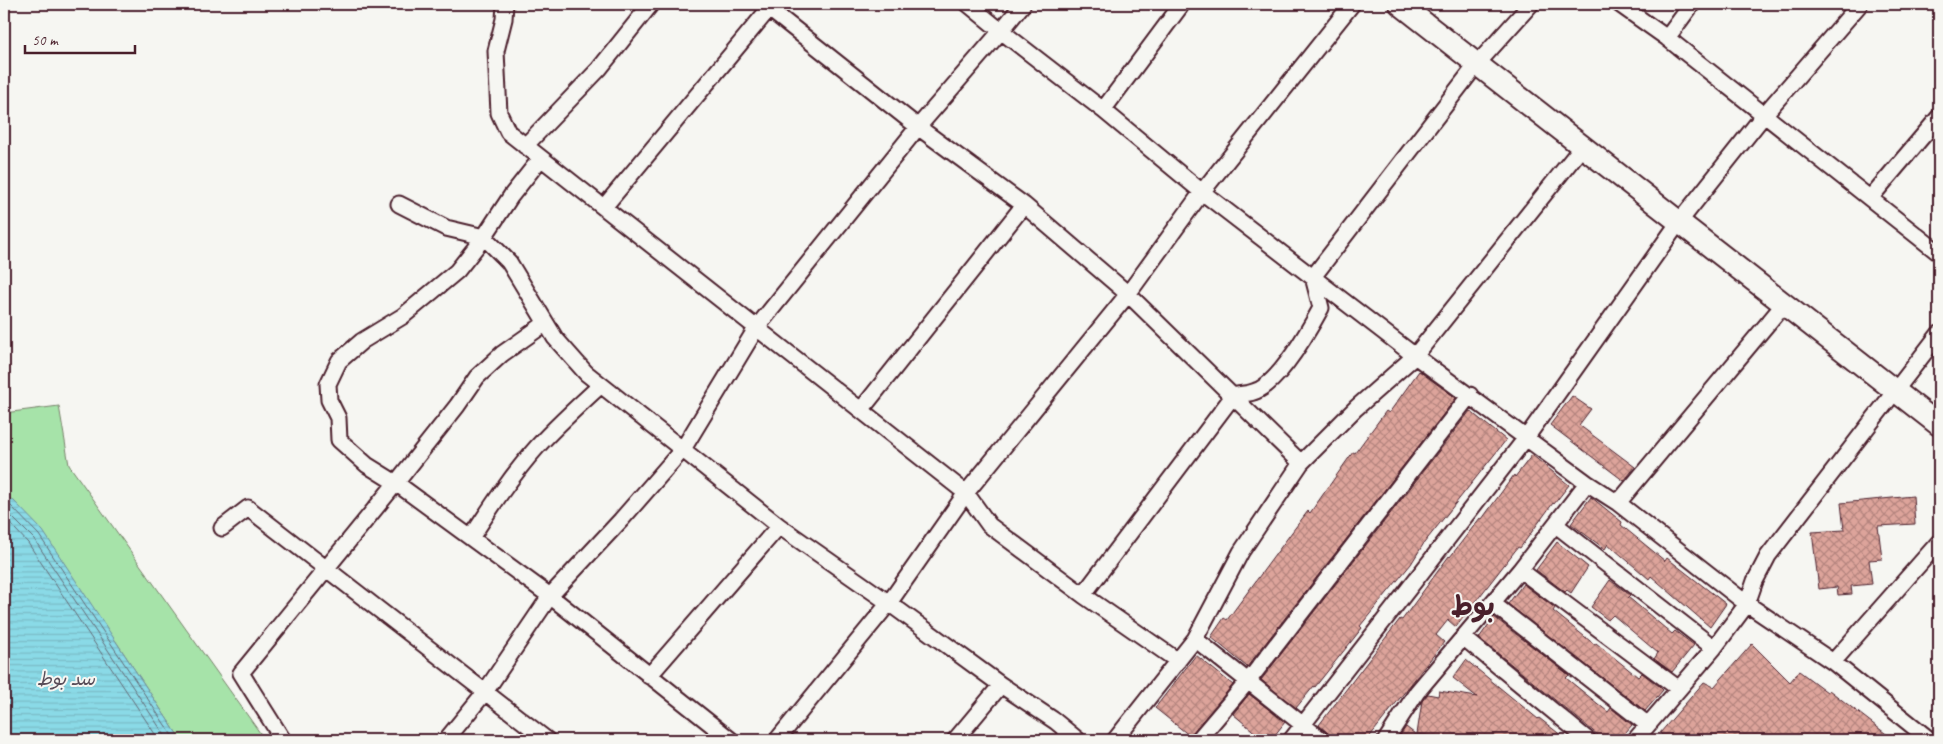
<svg xmlns="http://www.w3.org/2000/svg" width="1943" height="744" font-family="Caveat,'Playpen Sans Arabic',sans-serif">
  <style>
    .green { fill: #a6e3a9; stroke: #78816a }
    .water { fill: url(#water-rules); stroke: #708f9c }
    .lines { fill: none; stroke-linecap: round; stroke-linejoin: round }
    .shore { stroke: #646a76; stroke-width: 1 }
    .building { fill: url(#building-cross-hatch); stroke: #4a1f2b }
    .street-casing { stroke: #4a1f2b; stroke-width: 19 }
    .secondary-casing { stroke: #4a1f2b; stroke-width: 25 }
    .street { stroke: #f6f6f2; stroke-width: 15 }
    .secondary { stroke: #f6f6f2; stroke-width: 21 }
    .labels { text-anchor: middle; stroke-width: 4; stroke-linejoin: round; paint-order: stroke }
    .water-label { font-size: 19px; font-style: italic; fill: #5a4e5a; stroke: #f6f6f2 }
    .town-label { font-size: 28px; font-weight: bold; fill: #4a1f2b; stroke: #f6f6f2 }
  </style>
  <defs>
    <pattern id="water-rules" width="6" height="5" patternUnits="userSpaceOnUse" patternTransform="scale(1.25)"><rect width="6" height="5" fill="#8adae7"/><path d="M0 2.5h6" fill="none" stroke="#79bbc6"/></pattern>
    <pattern id="building-cross-hatch" width="8" height="8" patternUnits="userSpaceOnUse" patternTransform="scale(1.25)"><rect width="8" height="8" fill="#dda49b"/><path d="M0 0l8 8M0 8l8-8" fill="none" stroke="#b5857f"/></pattern>
  </defs>
  <rect width="100%" height="100%" fill="#f6f6f2"/>
  <filter id="ink" filterUnits="userSpaceOnUse"><feTurbulence type="fractalNoise" baseFrequency=".02" numOctaves="2"/><feDisplacementMap in="SourceGraphic" scale="10" xChannelSelector="R" yChannelSelector="G"/><feConvolveMatrix kernelMatrix="1 2 1 2 8 2 1 2 1" color-interpolation-filters="sRGB"/></filter>
  <g filter="url(#ink)">
    <path class="green" d="M59,406L69,465L265,740H181L117,643L14,501L4,496V413Z"/>
    <path class="water" d="M4,496L14,501L43,531L181,740H4Z"/>
    <g class="lines">
      <path class="shore" d="M4,502L11,506L39,535L175,740
        M4,509L34,539L168,740
        M4,517L28,543L159,740"/>
    </g>
    <path class="building" d="M1419,371L1456,398L1247,667L1211,637L1224,618L1227,620L1292,532L1308,511L1310,513L1353,452L1355,453L1386,411L1389,413Z
      M1572,396L1591,409L1579,425L1635,467L1624,481L1550,425Z
      M1470,411L1506,440L1424,543L1411,564L1360,626L1362,628L1315,687L1314,686L1296,708L1261,680Z
      M1532,455L1569,485L1554,504L1553,503L1520,548L1518,547L1456,627L1448,620L1436,635L1444,642L1367,740H1331L1328,733L1319,725L1400,619L1402,620L1449,556L1450,557L1480,518L1482,519L1514,475L1515,477Z
      M1913,496L1915,524L1878,526L1882,559L1869,560L1872,584L1851,586L1852,594L1838,595L1837,587L1819,589L1812,532L1844,530L1841,503Z
      M1591,497L1622,522L1621,525L1665,561L1667,558L1726,604L1710,627L1651,576L1649,579L1608,544L1605,549L1571,524Z
      M1557,542L1588,567L1571,593L1567,590L1565,592L1536,570Z
      M1610,580L1630,595L1628,597L1672,634L1675,631L1694,645L1672,672L1654,659L1658,653L1613,615L1608,620L1591,607Z
      M1523,584L1555,608L1553,611L1595,645L1596,643L1638,677L1642,673L1659,686L1663,690L1645,711L1508,604Z
      M1494,617L1569,675L1566,678L1608,712L1611,708L1632,725L1619,740H1604L1479,638Z
      M1752,644L1790,682L1799,671L1827,692L1829,690L1894,740H1668L1660,733L1704,682L1714,687Z
      M1196,655L1233,685L1190,736L1155,708Z
      M1466,660L1538,719L1539,718L1567,740H1460L1417,734L1422,701L1428,694L1438,696L1439,691L1477,697L1453,678Z
      M1249,694L1285,722L1271,740H1264L1233,714Z
      M1406,727L1423,740H1397Z"/>
    <g class="lines">
      <defs>
        <path id="street" d="M505,4L504,19L496,51L499,113L508,132L966,493L989,525L1083,595L1178,661
          M763,4L918,127L1024,205L1128,294L1301,463
          M1023,4L1001,31L1103,110L1202,192L1415,356L1356,408L1301,463L1241,552L1195,639L1115,740
          M1619,4L1667,38L1939,253
          M1667,38L1692,4
          M1103,110L1182,4
          M525,146L599,69L651,4
          M1582,147L1415,356L1587,483L1618,503L1747,604L1755,581L1768,556L1939,334
          M541,158L511,196L484,237L457,271L403,316L362,341L339,361L328,384L329,400L338,418L339,440L367,465L396,483L550,596L731,740
          M1871,197L1939,117
          M399,204L446,228L484,237L509,262L555,338L586,373L779,526L889,603L1001,685L1055,721L1078,740
          M604,207L773,4
          M861,410L1024,205
          M1618,503L1784,304
          M1556,525L1714,648
          M222,528L248,508L547,740
          M471,538C491,507 512,475 537,447C557,425 579,405 601,385
          M1520,570L1679,689
          M1083,595L1233,396C1240,394 1250,394 1256,391C1280,382 1309,330 1321,308L1313,277L1477,64L1531,4
          M1492,603L1648,725
          M1463,637L1588,740
          M1195,639L1322,740
          M1833,662L1939,542
          M649,676L779,526
          M283,740L241,673L396,483L457,406L477,377L502,354L546,323
          M446,740L485,692L550,596L621,520L683,449L757,327L918,127L1001,31L968,4
          M777,740L889,603L966,493L1128,294L1202,192L1352,4
          M955,740L1001,685
          M1198,740L1249,680L1470,395
          M1291,740L1526,438L1679,222L1764,115L1860,4
          M1386,740L1417,692L1520,570L1587,483
          M1635,740L1714,648L1747,604L1833,662L1930,740"/>
        <path id="secondary" d="M1400,4L1939,425"/>
      </defs>
      <use href="#street" class="street-casing"/>
      <use href="#secondary" class="secondary-casing"/>
      <use href="#street" class="street"/>
      <use href="#secondary" class="secondary"/>
    </g>
  </g>
  <g class="labels">
    <g class="water-label">
      <text x="66" y="685">سد بوط</text>
    </g>
    <g class="town-label">
      <text x="1473" y="615">بوط</text>
    </g>
  </g>
  <rect width="1943" height="744" fill="none" stroke="#f6f6f2" stroke-width="20"/>
  <rect x="10" y="10" width="1923" height="724" fill="none" stroke="#4a1f2b" stroke-width="2" filter="url(#ink)"/>
  <path d="M25 45v8h110v-8" fill="none" stroke="#4a1f2b" stroke-width="2.5"/>
  <text x="32" y="45" font-size="15" fill="#4a1f2b" stroke="#f6f6f2" stroke-width="4" paint-order="stroke">50 m</text>
</svg>
